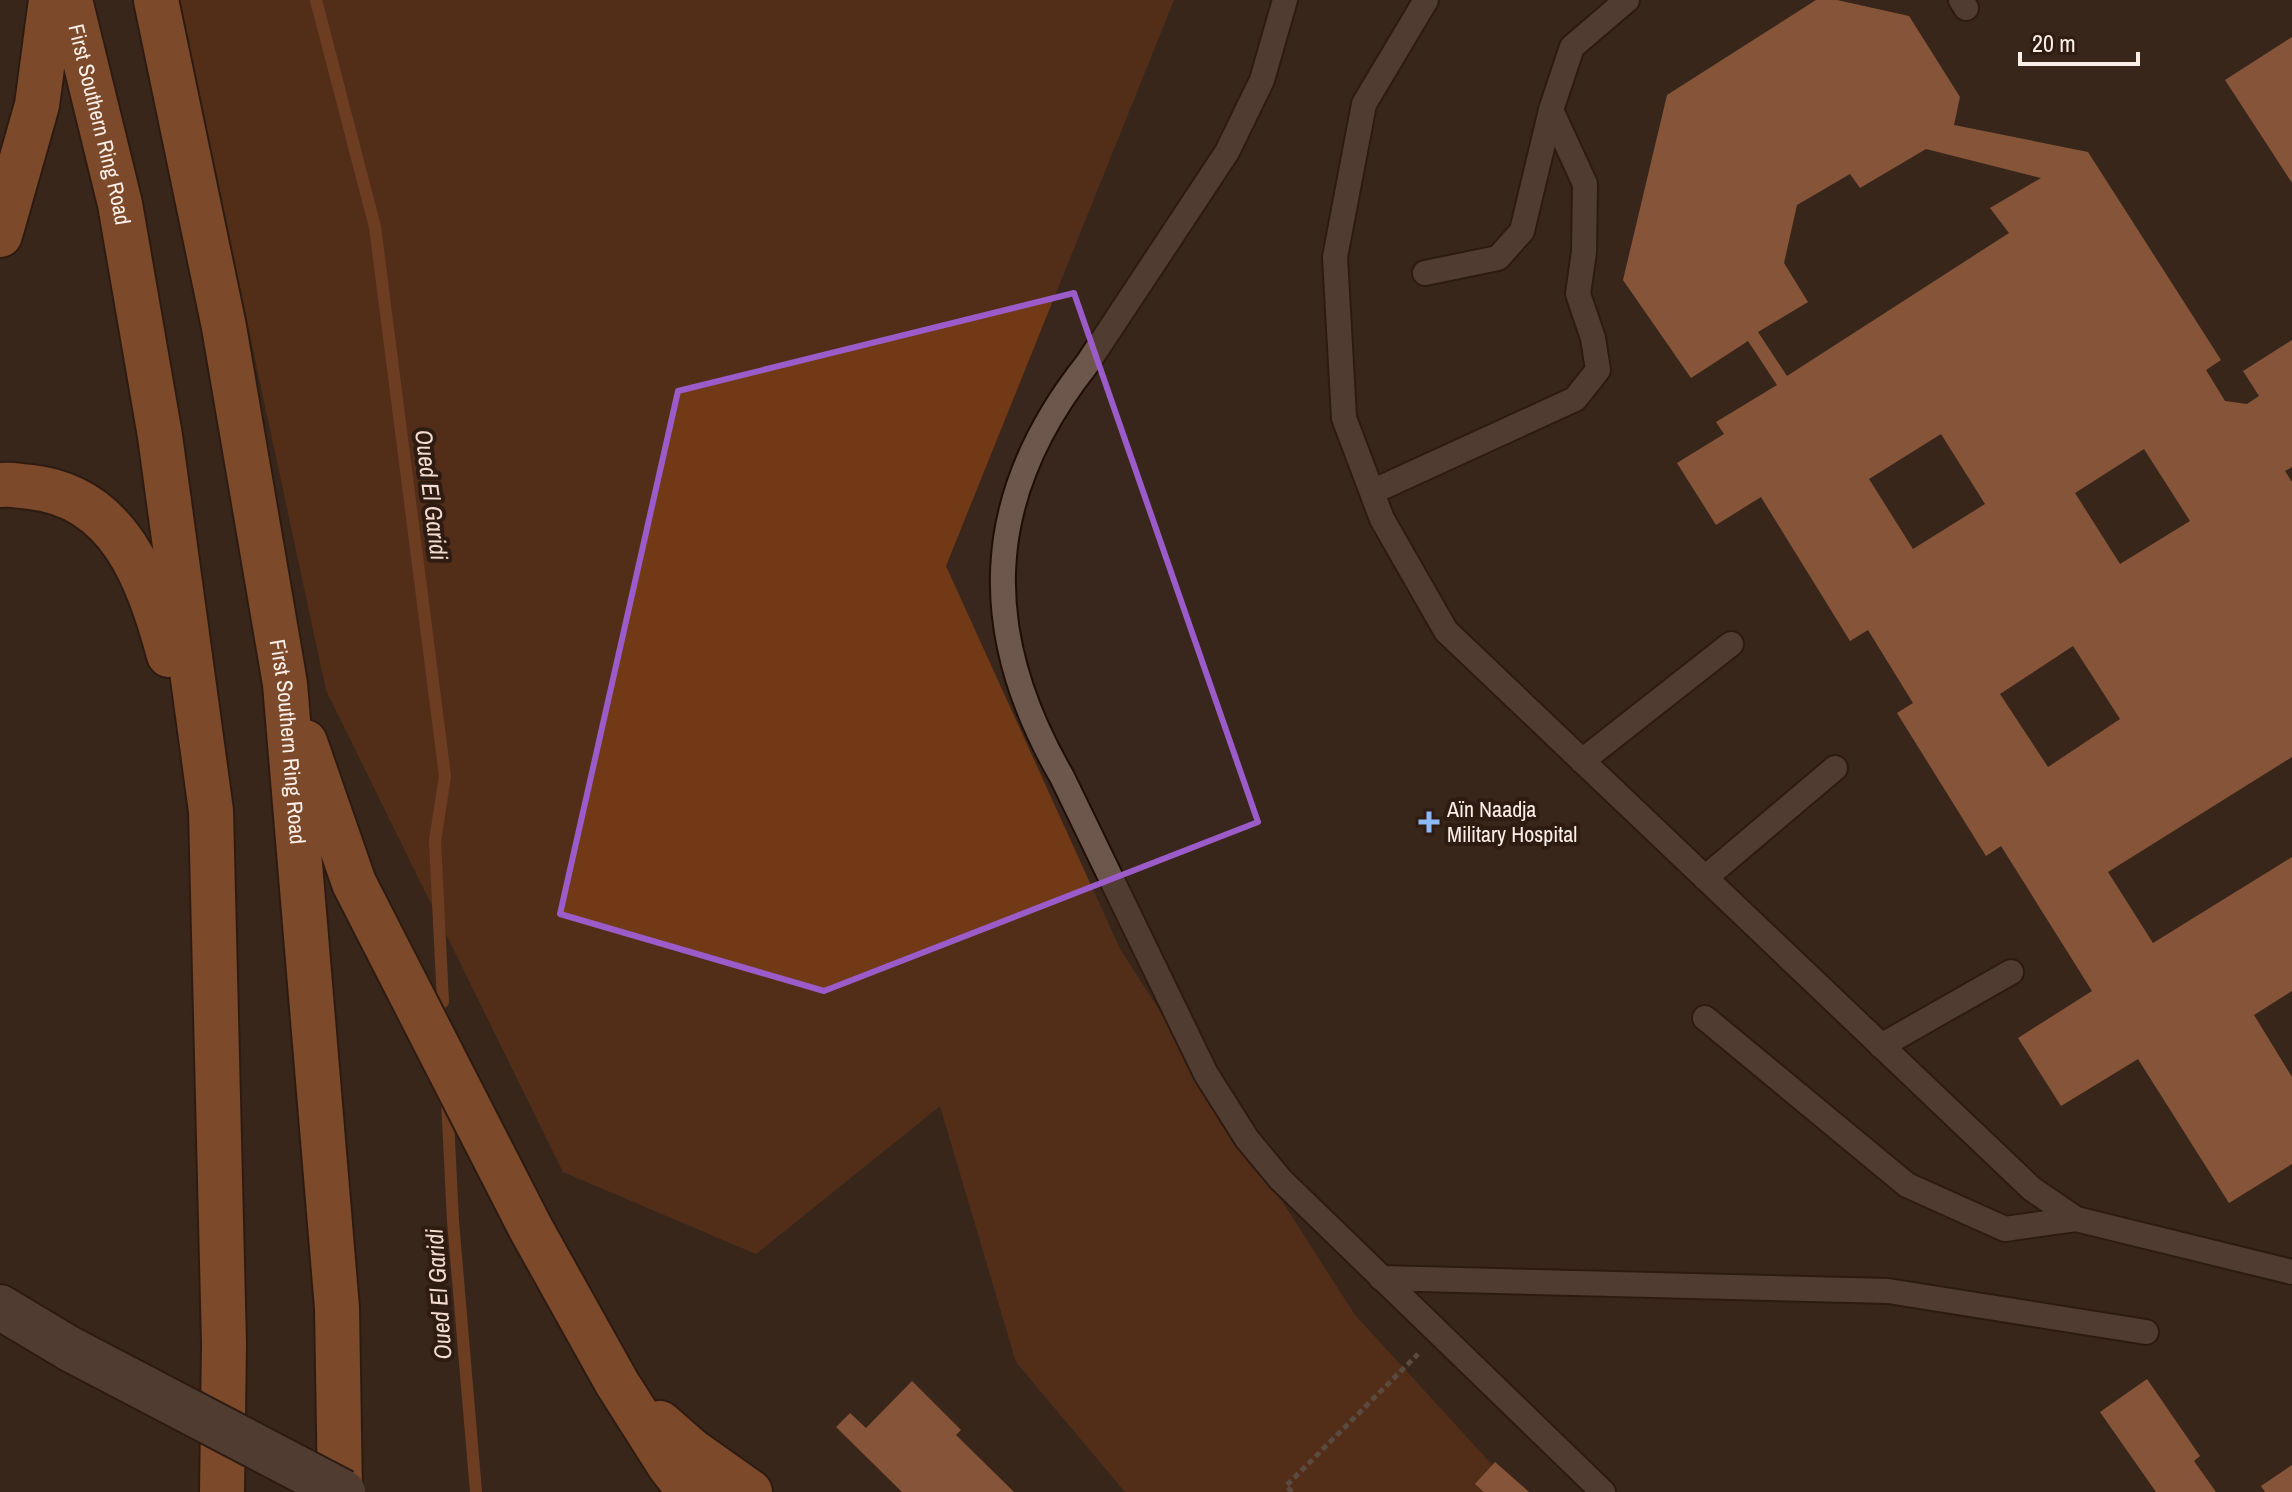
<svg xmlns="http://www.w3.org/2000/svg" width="2292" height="1492" font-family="'Archivo Narrow',sans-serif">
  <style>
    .green { fill: #723917 }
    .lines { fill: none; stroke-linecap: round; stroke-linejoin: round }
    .stream { stroke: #ad5a28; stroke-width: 12 }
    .building { fill: #e58d5c; fill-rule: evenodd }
    .lane-casing { stroke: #1f0e06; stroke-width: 28 }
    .secondary-casing { stroke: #1f0e06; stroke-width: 48 }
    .highway-casing { stroke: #1f0e06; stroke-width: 48 }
    .path { stroke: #86756c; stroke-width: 5; stroke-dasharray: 6 4; stroke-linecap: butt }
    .lane { stroke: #6d574c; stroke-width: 24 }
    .secondary { stroke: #6d574c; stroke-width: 44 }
    .highway { stroke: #ce733f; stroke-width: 44 }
    .secondary-bridge-casing { stroke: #1f0e06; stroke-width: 48; stroke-linecap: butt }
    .secondary-bridge { stroke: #6d574c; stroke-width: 44 }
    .marked { fill: none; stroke: #9b5cc9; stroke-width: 6; stroke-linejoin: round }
    .poi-dot { fill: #8db9fc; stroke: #2e1c12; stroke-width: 3 }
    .labels { text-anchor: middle; stroke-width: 8; stroke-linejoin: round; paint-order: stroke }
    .street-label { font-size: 22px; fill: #fbeee7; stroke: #2e1c12 }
    .poi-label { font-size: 22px; fill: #fbeee7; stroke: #2e1c12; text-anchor: start }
    .water-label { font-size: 24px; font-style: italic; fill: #f4dcd0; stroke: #2e1c12 }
  </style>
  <rect width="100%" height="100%" fill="#39261c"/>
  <path class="green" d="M178,0H1174L946,566L1120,949L1355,1315L1517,1492H1125L1016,1362L940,1106L756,1254L563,1172L326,690Z"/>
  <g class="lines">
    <path class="stream" d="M316,0L375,227L445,776L435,841L443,1002
      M447,1100L453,1221L476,1492"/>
  </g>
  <path class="building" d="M1816,0H1837L1909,16L1960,97L1954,125L2088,152L2221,360L2206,370L2225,401L2247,404L2259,396L2243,371L2292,340V467L2285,471L2292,482V757L2108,872L2153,943L2292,857V991L2254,1015L2292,1077V1164L2229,1203L2138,1059L2061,1106L2018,1038L2092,991L2001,846L1986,856L1897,713L1913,703L1868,630L1850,641L1761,497L1716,525L1677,463L1724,434L1716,422L1777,385L1748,341L1691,378L1623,280L1667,95ZM1926,149L2041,178L1990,208L2009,233L1787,376L1758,332L1808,302L1784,263L1797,205L1850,174L1860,188ZM1941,434L1985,504L1913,549L1869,479ZM2144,449L2190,521L2120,564L2075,493ZM2073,646L2120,719L2048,767L2000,694Z
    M2292,37V183L2225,80Z
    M2147,1379L2200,1456L2194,1461L2216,1492H2156L2100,1412Z
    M912,1381L961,1430L956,1435L1014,1492H902L836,1427L850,1413L866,1428Z
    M1495,1462L1529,1492H1484L1475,1484Z
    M2292,1465V1492H2265L2261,1486Z"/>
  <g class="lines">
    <defs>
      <path id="lane" d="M1285,0L1262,80L1227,152L1087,364C981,498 978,632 1062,777L1206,1074L1247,1139L1281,1180L1603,1492
        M1426,0L1364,104L1335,257L1344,418L1382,519L1446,631L2032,1189L2076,1219L2292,1272
        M1961,0L1966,8
        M1425,273L1498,258L1522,231L1551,110L1572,47L1627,0
        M1372,492L1575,399L1598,370L1593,338L1578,294L1584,252L1585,184L1551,110
        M1582,761L1731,644
        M1705,878L1835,768
        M1705,1018L1907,1185L2005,1229L2076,1219
        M1881,1046L2011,972
        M1381,1278L1888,1291L2146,1332"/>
      <path id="secondary" d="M0,1307L70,1349"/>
      <g id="highway">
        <path id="s1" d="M70,0L120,204L160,436L211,811L224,1344L222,1492"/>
        <path id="s2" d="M156,0L224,327L285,684L337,1308L340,1492"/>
        <path d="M0,235L37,105L51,0"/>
        <path d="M0,485C10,484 20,486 31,487C120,497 148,579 169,655"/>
        <path d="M305,742L354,883L531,1229L617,1383L669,1465L690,1492"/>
        <path d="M660,1423L692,1451L750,1492"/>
      </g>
    </defs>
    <use href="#lane" class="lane-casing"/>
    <use href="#secondary" class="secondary-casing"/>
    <use href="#highway" class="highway-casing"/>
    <path class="path" d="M1292,1492L1286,1486L1418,1354"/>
    <use href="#lane" class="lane"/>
    <use href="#secondary" class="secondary"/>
    <use href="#highway" class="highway"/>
    <defs>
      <path id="secondary-bridge" d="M70,1349L343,1492"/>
    </defs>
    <use href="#secondary-bridge" class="secondary-bridge-casing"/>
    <use href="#secondary-bridge" class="secondary-bridge"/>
  </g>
  <path d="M0 0H2292V1492H0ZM1074,293L1258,822L824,991L560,914L678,391Z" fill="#39261c" fill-opacity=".55" fill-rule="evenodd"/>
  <path class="marked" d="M1074,293L1258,822L824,991L560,914L678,391Z"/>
  <path class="poi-dot" d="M1425 810h8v8h8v8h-8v8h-8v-8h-8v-8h8z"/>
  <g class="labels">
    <g class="street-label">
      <text dy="8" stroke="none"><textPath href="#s1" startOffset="128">First Southern Ring Road</textPath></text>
      <text dy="8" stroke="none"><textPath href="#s2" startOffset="754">First Southern Ring Road</textPath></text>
    </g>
    <g class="poi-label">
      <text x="1447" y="817">Aïn Naadja<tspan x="1447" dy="25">Military Hospital</tspan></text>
    </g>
    <g class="water-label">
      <text transform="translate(431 495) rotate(83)" y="8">Oued El Garidi</text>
      <text transform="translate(439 1294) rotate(-94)" y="8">Oued El Garidi</text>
    </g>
  </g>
  <path d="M2020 52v12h118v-12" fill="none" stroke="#fbeee7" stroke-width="4"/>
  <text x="2032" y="52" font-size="24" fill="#fbeee7" stroke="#2e1c12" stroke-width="6" paint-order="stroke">20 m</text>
</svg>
